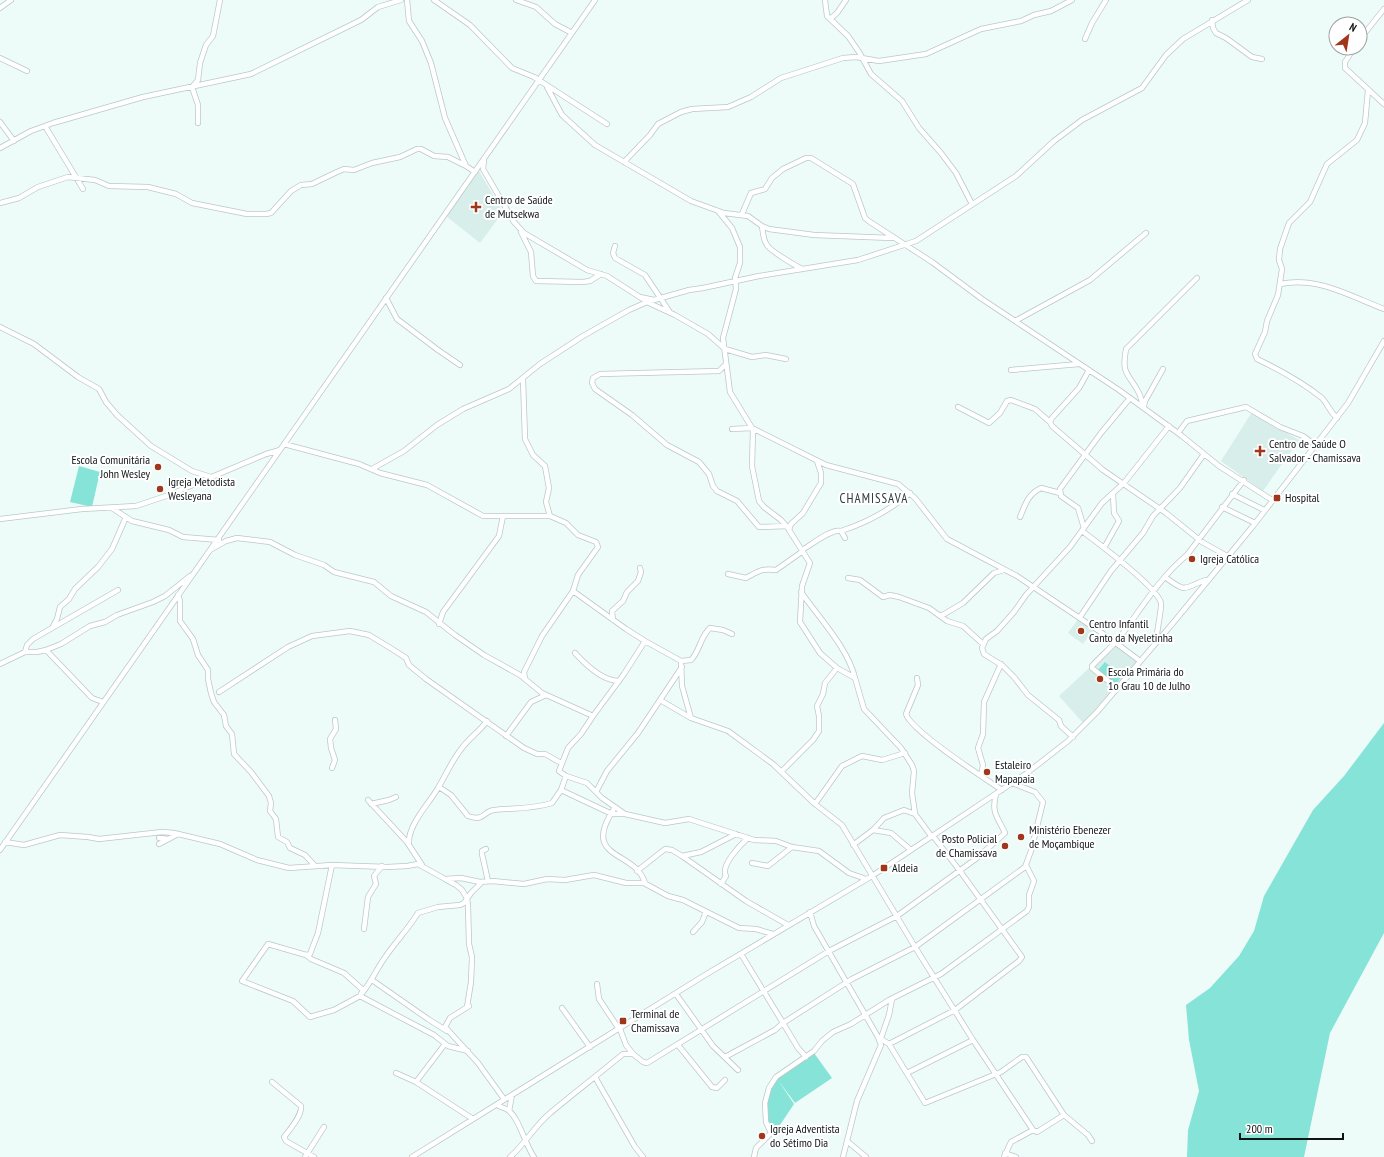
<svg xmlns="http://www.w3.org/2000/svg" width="1384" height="1157" font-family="'PT Sans Narrow',sans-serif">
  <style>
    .built { fill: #d7eeea }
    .green { fill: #86e3d7 }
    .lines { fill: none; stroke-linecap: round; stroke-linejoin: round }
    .minor-casing { stroke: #bbc9c6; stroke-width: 6 }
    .minor { stroke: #fff; stroke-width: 4.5 }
    .poi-dot { fill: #a0371d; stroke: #fff; stroke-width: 1.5 }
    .labels { text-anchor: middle; stroke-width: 4; stroke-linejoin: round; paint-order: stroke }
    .poi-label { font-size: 12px; fill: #0f1414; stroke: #fff; text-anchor: start }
    .neighbourhood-label { font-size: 13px; letter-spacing: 1px; fill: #2e3a38; stroke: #fff }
  </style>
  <rect width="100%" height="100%" fill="#edfcf9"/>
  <path class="built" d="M479,171L503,212L480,243L446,216Z
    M1252,412L1299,440L1263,491L1221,461Z
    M1079,618L1094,629L1083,644L1068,633Z
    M1115,644L1138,661L1083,723L1059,696Z"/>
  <path class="green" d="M79,466L100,472L92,507L70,502Z
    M1105,662L1122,676L1115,685L1097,671Z
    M1384,723V933L1330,1033L1304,1157H1187L1188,1130L1199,1091L1189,1040L1186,1005L1210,988L1239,956L1254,931L1264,896L1313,810L1344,776Z
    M814,1053L832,1078L795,1103L778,1080L794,1104L778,1128L767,1121C763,1080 784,1074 814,1053Z"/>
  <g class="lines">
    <defs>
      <path id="minor" d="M407,0L409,21L422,41L431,63L445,118L466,166L475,172
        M434,0L470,25L512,68L534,77L607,124
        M516,0L536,7L555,24L572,33
        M825,0L827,16L848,36L859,52L871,74L902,101L919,128L941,153L956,173L972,204
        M0,8L11,0
        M830,19L837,13L846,0
        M1212,20L1213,28L1216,33L1226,38L1252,57L1262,59
        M1085,39L1092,23L1106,0
        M1360,39L1384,9
        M1354,48L1345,62V68L1384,104
        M0,58L27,71
        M547,87L562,115L595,145L691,201L724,213L748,216L762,226L769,229L814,235L892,238
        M0,122L14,141
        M198,123V105L192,87L198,80L200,63L206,45L213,36L220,0
        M45,126L83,189
        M0,148L31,131L53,123L143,97L251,74L361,20L378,7L401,0
        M484,160L483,169L514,222L524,233L587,270L607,276L649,303L675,315L708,334L725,349L752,357L766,355L786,359
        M624,162L650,135L658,124L681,112L692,109L728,107L751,97L781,78L843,58L856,57L879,61L926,54L981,29L1021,21L1034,15L1051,11L1072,0
        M0,203L19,198L38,187L68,177L95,180L109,186L148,187L176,194L192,203L247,214H266L271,213L291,191L301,185L312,184L337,172L344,169L354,170L372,163L400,157L417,149H421L434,156L448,157L466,166
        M718,211L732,228L740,247V263L735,278L736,289L723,338L730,392L752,428L826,465L898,484L915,498L947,539L1017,576L1108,637L1140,661
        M742,214L751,193L765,189L772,178L783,169L806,158H811L853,184L865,218L870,222L932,262L982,299L1119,390L1182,436L1219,466L1272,500
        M762,226C763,232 763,240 767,245C769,250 796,266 802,269
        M521,232L531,252L533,276L536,281L583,282L590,281L601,274
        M615,246L613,253L615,258L645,275L669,311
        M1280,284C1317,276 1350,296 1384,309
        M640,297L654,300L689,290L703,288L759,276L858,260L916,241L1016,176L1054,141L1082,120L1142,88L1166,55L1183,39L1248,0
        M386,298L397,319L438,350L460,365
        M1015,321L1090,280L1146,233
        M0,327L34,344L78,377L99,389L106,402L117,415L151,446L192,471L211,477
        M726,364L719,371L600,374L593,378L592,383L595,389L632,415L667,445L699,462L709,474L713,486L717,491L737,501L759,527L787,526
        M1011,370L1079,364
        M1089,370L1079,388L1052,418L1050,422L1052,426L1103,470L1166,513L1202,542L1227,556
        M523,379L525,439L533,455L545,466L549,488L546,502L550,516
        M1144,405C1141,402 1141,397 1139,393C1129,373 1121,376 1126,349L1197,278
        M1144,406L1145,401L1163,369
        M958,407L989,423L1000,413L1007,401L1011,400L1035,409L1050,422
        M1337,418C1329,411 1328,404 1322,398C1302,382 1280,370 1257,359L1255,354L1265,332L1267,321L1278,295L1282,269L1279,260L1280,249L1289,223L1310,202L1327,164L1357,140L1365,123L1368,90
        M732,429L752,428
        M753,429L752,466L759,501L764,507L781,520L788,528
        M1178,433L1187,421L1246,407L1280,427L1303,436L1315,445
        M284,444L359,464L380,473L427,485L483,516H550L566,523L578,535L596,542L598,547L578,575L573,591L626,629L645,641
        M817,461L821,473V483L803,513L791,524L789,530L810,563L802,586L800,622L820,653L837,668L855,678L864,709L901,748L912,765L914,771L912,793L915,814L932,837
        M372,469L404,451L437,425L463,409L509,389L540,364L583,336L629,310L647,302
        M1232,494L1264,510
        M1222,507L1255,523
        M112,508L132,521L169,530L183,537L219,540
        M1020,517C1025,505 1028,494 1041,488L1060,493
        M0,519L82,509L136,506L169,495L266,454L280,450
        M1084,528L1078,508L1061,496L1060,489L1101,433L1130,398
        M841,531C866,523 890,510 910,493
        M1082,531C1098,543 1157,587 1161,603C1162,608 1156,635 1156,643
        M1104,548L1119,521L1114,513L1113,494
        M210,550L226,541L237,538L270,542L295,555L324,565L334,572L374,582L391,596L426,612L455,635L484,655L520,675L542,693L593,716L624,674L645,641L681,661L682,686L691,718L728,731L773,764L815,804L842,825L915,947L973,1040L907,1073
        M802,550C811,545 832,528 841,531L845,538
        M728,574L746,578C759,571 762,568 776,570L803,551
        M1165,577C1189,595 1183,587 1206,580
        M848,578L860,580L883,597L890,595L899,597L929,608L947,621L963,626L983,644
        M801,592C819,618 848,648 855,678
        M178,595L180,601V621L193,639L198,655L208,670V679L211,693L214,702L224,715L226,726L232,734L234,754L251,772L269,796L271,803L270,811L276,819L278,837L287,842L290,848L305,855L315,866
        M941,616L963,603L994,573L1004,570
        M1080,617L1111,571L1143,533L1153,516L1180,488L1204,454
        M613,620L612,611L623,601L627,592L638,581L641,572L640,568
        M439,624L443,612L499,536L503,516
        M52,628L57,619L60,607L69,599L75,589L98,567L112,549L126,517
        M46,650L92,698L103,702
        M25,652L27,645L33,639L118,590
        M575,653C585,664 602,681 619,681
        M681,661L691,660C700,651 700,637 710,628L723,630L732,634
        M0,664L25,652H37L46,650L61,644L90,626L105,622L117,615L153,602L165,596L190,576
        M917,678L918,685L906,714C911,731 984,778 1002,790
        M525,679L524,672L542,636L573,591
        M1117,688L1092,668V666C1101,656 1112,647 1120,637C1141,609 1160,577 1187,555L1244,480
        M219,692L288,647L312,636L350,631L369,635L392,649L406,658L409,665L426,679L524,748L537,754H545L561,763
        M660,700L691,718
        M593,716L581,734L568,748L559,771L566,776L587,783L602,798L625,814L665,823L689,819L754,840L776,841L792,847L819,851L849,873L866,879
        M506,736L531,702L546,695
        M1073,737L1061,726L1059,720L1028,695L1014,677L1003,666L984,654L982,648L986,639L997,631L1014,612L1026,595L1070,547L1102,503L1124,483L1169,426
        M332,768L335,760L331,748L330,739L336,729L335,720
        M781,772L813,740L819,731V716L817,706L823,694L825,683L837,668
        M981,776L983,765L978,748L983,734L984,702L1001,664
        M439,787L451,795L468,816C485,822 483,811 494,810C514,808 533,809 552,803L561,790L566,776
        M561,790L612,814H625
        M596,792L607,771L638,733L682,667
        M368,800L407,842L422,865
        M371,804L389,800L396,797
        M815,804L842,766L862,756L882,760L905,753
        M615,807C579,861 635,849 645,883
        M873,830L891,833L911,850
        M159,838L169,839
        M5,842L24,845L60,835L88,837L99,839L162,832L174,833L220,844L257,860L289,868L332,865L387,867L407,866L418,864L445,879L461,878L480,882L493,881L524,884L547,879L565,880L594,875L626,883H644L668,896L683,900L739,928L756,929L773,934
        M159,844L178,834
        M409,845C407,825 429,804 438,788C446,775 452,760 462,748C469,738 480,731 487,721
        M853,845L873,830L884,818L904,810L915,814
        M486,849L482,851V854L488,881
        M0,850L595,0
        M682,856L746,901L788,925
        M752,863L768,866L792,847
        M637,871L665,849L672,850L682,856L701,852L736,834
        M445,879L456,885L462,890L467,898L468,905L469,944L472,957L471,982L467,1007
        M721,884L726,876C720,866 740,845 748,838
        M810,912L814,926L878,1037L881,1045L857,1101L843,1157
        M364,929L368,897L376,884L374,876L382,866
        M693,932L702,922L706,912
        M741,954L783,1023L852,979L915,947L1025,867L1031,851L1043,802L1035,792L1012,783
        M306,955L311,959L344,973L363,990L360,996L334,1010L310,1017L293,1001L242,981L268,944L306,955L310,954L318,933L332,865
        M372,980L428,1019L447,1031
        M597,984L599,999L619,1029
        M362,993C372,981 377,968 386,956C396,941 409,928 418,913L438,907L460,905L464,903L471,893L482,882
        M676,994L713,1046L738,1070
        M360,996L434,1035L448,1046L468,1051
        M469,1006L450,1018L445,1027L478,1063L504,1099
        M562,1008L590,1047
        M620,1029L626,1045L633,1054
        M878,1037L889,1044L925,1103L1001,1072L1022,1057H1026L1064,1115L1088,1135L1092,1141
        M881,1038L889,1015L892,999
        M973,1040L1033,1130
        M889,1044L955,1010L1019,961L1022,957L960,871L933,836
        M678,1045L712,1087L717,1088L725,1080
        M725,1057L775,1030L783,1023L798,1048L806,1057
        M396,1073L416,1082L473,1119
        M595,1077L635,1147L643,1157
        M272,1082L301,1106C302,1116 290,1129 284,1137L286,1141L314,1157
        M416,1082L445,1044
        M497,1105C500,1107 505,1108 508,1110C520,1119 525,1145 534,1157
        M509,1111L512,1095
        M847,1141L866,1157
        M1005,1153L1016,1157
        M305,1157L324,1127
        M412,1157L705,975L872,876L1027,773L1068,741L1097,712L1173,623L1253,526L1348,403L1384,341
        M510,1157C525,1144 534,1127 549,1114C574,1093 599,1074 623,1054H633L643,1062L647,1063L829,951L897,916L977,858L1005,833C998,817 991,814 996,794
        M754,1157L756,1148L771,1133L766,1122L765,1103L769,1088L776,1077L814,1051L822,1041L833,1032L851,1024L889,1000L941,974L1027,911L1029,907V895L1034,881L1026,865
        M1004,1157L1011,1142L1033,1130L1037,1132L1064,1115"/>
    </defs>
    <use href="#minor" class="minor-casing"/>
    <use href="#minor" class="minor"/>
  </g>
  <g class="poi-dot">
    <path d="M474 201h4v4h4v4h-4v4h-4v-4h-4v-4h4z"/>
    <path d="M1258 445h4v4h4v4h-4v4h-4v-4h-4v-4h4z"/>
    <circle cx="158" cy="467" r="4"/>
    <circle cx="160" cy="489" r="4"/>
    <rect x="1273" y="494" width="8" height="8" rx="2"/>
    <circle cx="1192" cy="559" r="4"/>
    <circle cx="1081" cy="631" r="4"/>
    <circle cx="1100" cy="679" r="4"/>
    <circle cx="987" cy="772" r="4"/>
    <circle cx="1021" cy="837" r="4"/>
    <circle cx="1005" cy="846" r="4"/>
    <rect x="880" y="864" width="8" height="8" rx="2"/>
    <rect x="619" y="1017" width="8" height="8" rx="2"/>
    <circle cx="762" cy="1136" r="4"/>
  </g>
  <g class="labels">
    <g class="poi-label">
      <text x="485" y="204">Centro de Saúde<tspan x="485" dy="14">de Mutsekwa</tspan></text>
      <text x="1269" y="448">Centro de Saúde O<tspan x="1269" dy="14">Salvador - Chamissava</tspan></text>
      <text x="150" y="464" text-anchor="end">Escola Comunitária<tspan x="150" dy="14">John Wesley</tspan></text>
      <text x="168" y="486">Igreja Metodista<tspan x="168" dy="14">Wesleyana</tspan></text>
      <text x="1285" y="502">Hospital</text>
      <text x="1200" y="563">Igreja Católica</text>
      <text x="1089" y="628">Centro Infantil<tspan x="1089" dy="14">Canto da Nyeletinha</tspan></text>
      <text x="1108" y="676">Escola Primária do<tspan x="1108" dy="14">1o Grau 10 de Julho</tspan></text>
      <text x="995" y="769">Estaleiro<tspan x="995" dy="14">Mapapaia</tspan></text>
      <text x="1029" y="834">Ministério Ebenezer<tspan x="1029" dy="14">de Moçambique</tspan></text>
      <text x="997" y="843" text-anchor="end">Posto Policial<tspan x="997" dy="14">de Chamissava</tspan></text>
      <text x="892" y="872">Aldeia</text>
      <text x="631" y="1018">Terminal de<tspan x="631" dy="14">Chamissava</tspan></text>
      <text x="770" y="1133">Igreja Adventista<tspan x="770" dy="14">do Sétimo Dia</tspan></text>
    </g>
    <g class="neighbourhood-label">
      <text x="874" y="503">CHAMISSAVA</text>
    </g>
  </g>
  <g transform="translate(1348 36) rotate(30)"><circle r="19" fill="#ffffff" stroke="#9fa1a1"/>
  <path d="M0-3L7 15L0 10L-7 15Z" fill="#a0371d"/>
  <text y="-6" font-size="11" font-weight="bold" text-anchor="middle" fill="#0f1414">N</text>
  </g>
  <path d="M1240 1133v6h103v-6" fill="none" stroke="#0f1414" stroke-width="2"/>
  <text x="1246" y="1133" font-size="12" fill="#0f1414" stroke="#ffffff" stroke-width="3" paint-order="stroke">200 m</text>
</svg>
